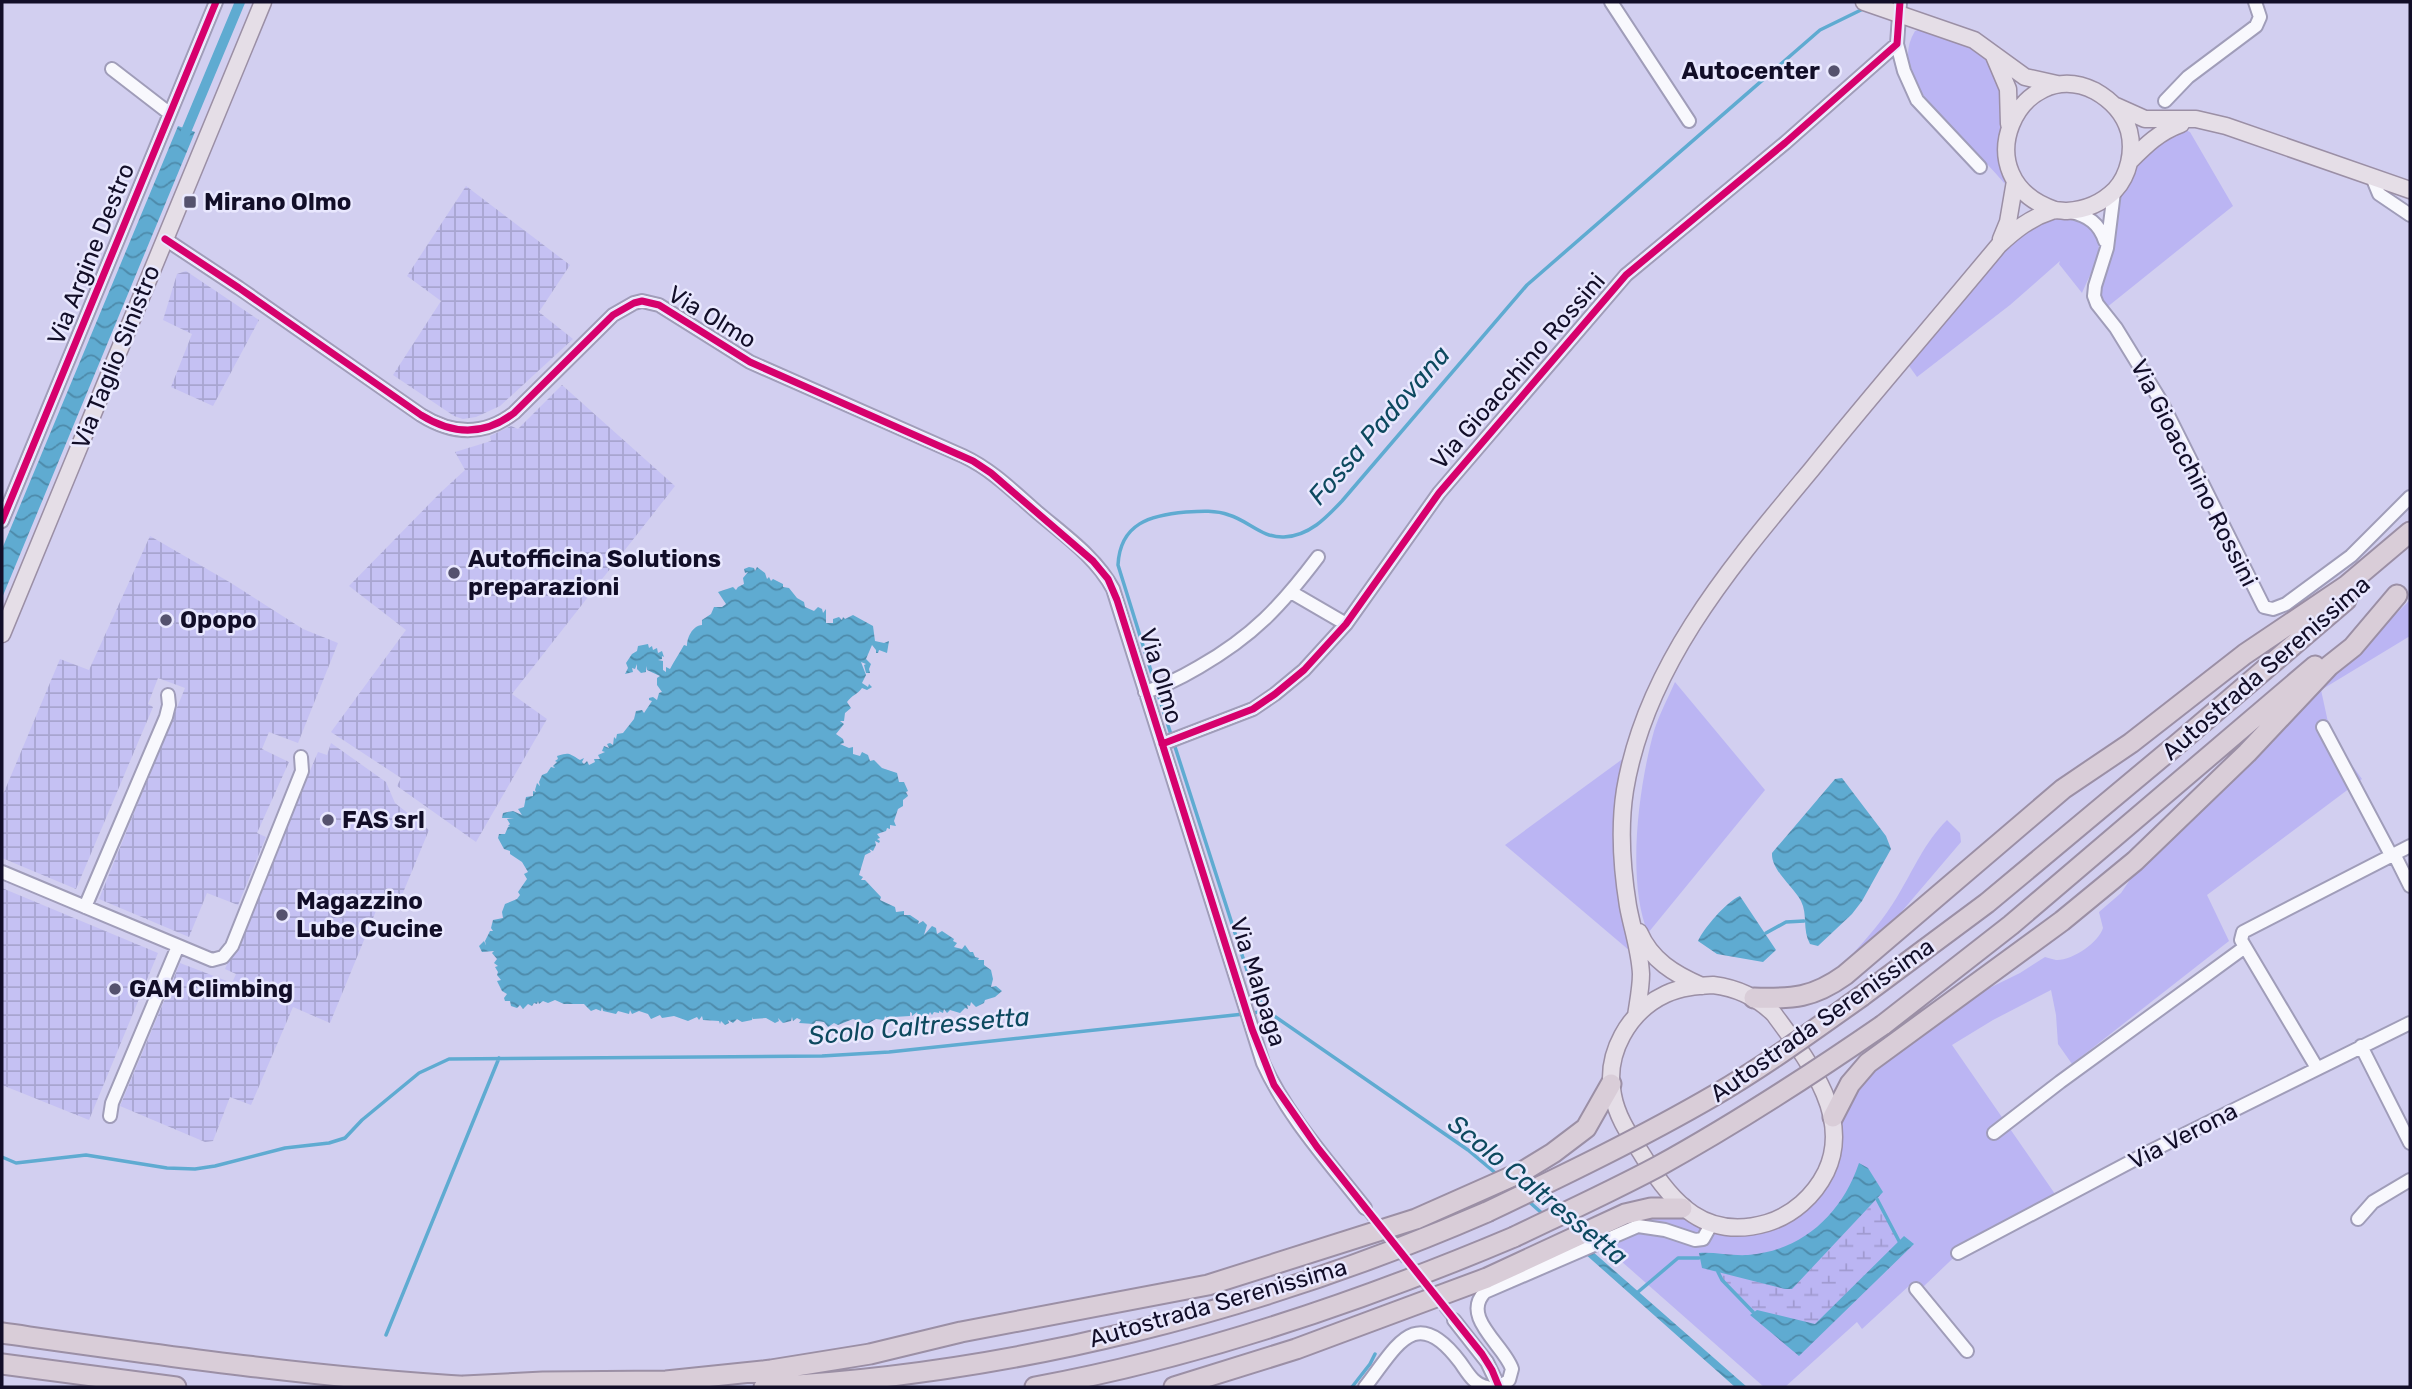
<svg xmlns="http://www.w3.org/2000/svg" width="2412" height="1389" font-family="Rubik,sans-serif">
  <style>
    .industrial { fill: url(#industrial-grid) }
    .grass { fill: #bbb5f3 }
    .wetland { fill: url(#wetland-marsh) }
    .water { fill: url(#water-waves) }
    .lines { fill: none; stroke-linecap: round; stroke-linejoin: round }
    .stream { stroke: #5fabd1; stroke-width: 3.5 }
    .canal { stroke: #5fabd1; stroke-width: 10 }
    .minor-tunnel { stroke: #b5b2d2; stroke-width: 12; stroke-dasharray: 12 6; stroke-linecap: butt }
    .minor-casing { stroke: #a09db9; stroke-width: 16 }
    .major-casing { stroke: #9b8fa5; stroke-width: 19 }
    .highway-casing { stroke: #9b8fa5; stroke-width: 23 }
    .minor { stroke: #f8f8fd; stroke-width: 12 }
    .major { stroke: #e5dee7; stroke-width: 16 }
    .highway { stroke: #d9cdd8; stroke-width: 19 }
    .highway-bridge-casing { stroke: #9b8fa5; stroke-width: 23; stroke-linecap: butt }
    .highway-bridge { stroke: #d9cdd8; stroke-width: 19 }
    .cycleway-casing { stroke: #e9e8fe; stroke-width: 11 }
    .cycleway { stroke: #d6006c; stroke-width: 7 }
    .poi-dot { fill: #55526e; stroke: #e9e8fe; stroke-width: 2.5 }
    .labels { text-anchor: middle; stroke-width: 5; stroke-linejoin: round; paint-order: stroke }
    .poi-label { font-size: 24px; font-weight: bold; fill: #120e28; stroke: #e9e8fe; text-anchor: start }
    .street-label { font-size: 24px; fill: #120e28; stroke: #e9e8fe }
    .water-label { font-size: 26px; font-style: italic; fill: #0d495f; stroke: #e9e8fe }
  </style>
  <defs>
    <pattern id="industrial-grid" width="8" height="8" patternUnits="userSpaceOnUse" patternTransform="scale(1.75)"><rect width="8" height="8" fill="#c5c1f3"/><path d="M0 4h8M4 0v8" fill="none" stroke="#a8a5d0"/></pattern>
    <pattern id="wetland-marsh" width="20" height="14" patternUnits="userSpaceOnUse" patternTransform="scale(1.75)"><rect width="20" height="14" fill="#bbb5f3"/><path d="M1 5h8M5 5V1M11 12h8M15 12V8" fill="none" stroke="#a09ad0"/></pattern>
    <pattern id="water-waves" width="16" height="10" patternUnits="userSpaceOnUse" patternTransform="scale(1.75)"><rect width="16" height="10" fill="#5fabd1"/><path d="M0 5q4-4 8 0t8 0" fill="none" stroke="#4d8aaa"/></pattern>
  </defs>
  <rect width="100%" height="100%" fill="#d2cff0"/>
  <path class="industrial" d="M466,186L570,265L539,312L573,339L500,406L476,417L463,419L454,416L393,375L441,301L407,276Z
    M186,271L259,320L213,406L171,387L192,334L163,320L177,274Z
    M562,385L675,486L512,694L547,719L476,842L397,786L401,778L331,732L406,630L349,586L440,493L465,470L455,452L491,441L490,436L511,426L518,429Z
    M150,536L231,583L303,629L338,643L298,743L269,732L262,749L289,762L257,833L266,837L238,905L207,893L189,937L99,899L185,688L158,678L148,704L153,707L76,889L2,858V797L60,659L89,670Z
    M331,743L386,782L395,803L429,830L395,912L378,906L330,1023L293,1007L251,1105L230,1097L213,1141L205,1142L120,1106L180,963L232,983L236,974L225,969L318,752L327,755Z
    M2,888L158,953L89,1120L2,1085Z"/>
  <path class="grass" d="M1927,27L1972,42L1998,70L2004,106L1999,149L2005,184C1992,169 1978,154 1964,140C1938,113 1890,72 1915,31Z
    M2182,129L2190,132L2233,206L2106,308L2099,299L2113,203L2149,146Z
    M2078,216C2116,230 2093,267 2082,293L2059,264L2060,261L2010,305L1917,377L1907,363L2000,249L2044,218Z
    M2410,600V636L2321,690L2331,736L2362,779L2207,895L2229,941L2072,1064L2058,1044L2056,1015L2051,990L1993,1020L1952,1045L2055,1194L1972,1240L1923,1287L1911,1284L1862,1329L1857,1322L1785,1387H1764L1587,1231L1625,1215L1678,1214L1719,1228L1792,1216L1840,1147L1842,1117L1854,1081L1969,998L2020,973L2045,957C2048,958 2052,959 2056,960C2072,961 2099,942 2103,928L2099,912L2121,893L2140,865Z
    M1675,682L1765,790L1648,933C1626,880 1639,785 1654,731C1659,715 1668,698 1675,682Z
    M1628,755L1630,951L1505,845Z
    M1947,820L1960,833L1961,842L1886,930L1850,957C1867,938 1884,919 1897,897C1914,869 1924,843 1947,820Z"/>
  <path class="wetland" d="M1877,1199L1899,1241L1815,1324L1757,1310L1753,1312L1722,1280L1718,1272L1785,1289H1792Z"/>
  <path class="water" d="M178,126L195,132L2,598V549Z
    M749,567L754,568L755,571L757,567L765,573L767,579L769,577L771,581L773,579L783,584V587L789,588L797,598L804,602L805,607L814,611L818,607L822,609L823,613L826,609V623H833V619L839,617L842,620L843,617L845,619L853,615L873,626L875,641L884,643L889,641L887,653L879,650L878,653H876V650L872,645L866,659L871,664L869,669L870,673H866L864,665L866,664L861,662L866,675L862,683L868,687L869,684L872,687L867,690L862,688C858,694 852,695 847,702L851,708L845,713L844,721H840L844,724L836,734L843,739L844,743L840,744L849,748L853,747V754L860,756L862,752L868,755L870,761L874,760L882,768L897,773L899,782H904L908,791L906,792L908,796L903,800V806L898,809L894,821L896,826L890,825V829L887,828L886,831L877,834L880,838L877,839L880,841L879,843L875,841L876,845L873,851L869,849L871,852L865,855L859,875L863,877L861,880H865L881,897L880,900L895,907L896,912L904,911V915H910L919,921L918,924L923,921L927,925L924,935L932,926L936,928L937,934L942,931L954,939L953,941L957,943L954,947L962,949L965,945L970,952H973L975,957L979,958L978,960H984V965L991,970L993,979L991,987L996,986L1002,991L995,997L985,1000L984,1003L976,1007L971,1002L970,1006L967,1005L968,1009L965,1008L960,1013L950,1010L947,1013L944,1009L943,1013L939,1011V1013L934,1012L932,1015L930,1012L928,1016H918L917,1012L912,1016V1013L910,1012V1016L894,1017L891,1020L890,1016L888,1020L885,1016L884,1020L876,1019L867,1024L853,1019L838,1025L834,1023L828,1027L824,1022L816,1021L814,1024L799,1023L801,1020L797,1018L793,1021L792,1017L791,1021L783,1023L778,1018L779,1021L775,1023L766,1018L753,1019V1017L752,1020L742,1022L737,1019L733,1023L728,1020L729,1023L725,1025L721,1021L720,1024L719,1021L703,1020L702,1016L699,1020L697,1017L688,1021L674,1016L662,1018L660,1015L651,1019L648,1014L639,1011L632,1014L630,1010L629,1014L618,1011L616,1014L603,1011L602,1007L601,1011L596,1009L591,1011L584,1004H564L555,1000L548,1003L543,1001L539,1004L538,1001L537,1004L534,1003L532,1006L528,1004L523,1009L520,1005L517,1008L511,1006L510,1001H505L504,998L507,994L502,991L497,981L501,980L497,975L498,972L495,967L498,966L494,963L497,959L492,953L494,951L482,952L479,946L484,941L486,945L485,941L490,931H493L491,928L493,920L503,918L502,912L505,904L517,899L520,895L518,892L527,879L524,874L528,872L522,862L510,854V851L504,849L498,838L499,834H505L508,827H510L508,826L510,824L507,819L514,818H502L503,813L513,811L522,815L518,809L524,807L526,797L533,796V791L536,792L535,790L537,783L540,786L539,782L542,775L547,773L551,767L555,768L553,766L557,762L555,761L558,759L557,756C569,753 567,752 580,760L584,758L582,762L584,764L587,761L589,765L595,762L594,759H600L598,755L605,752L602,751L604,746L609,748L607,744L610,743L613,745L614,737L616,739L617,734L623,733L634,719L636,711L642,710L644,713L652,701L649,700V698L653,697L657,700L659,693L662,692L657,685V678L660,676L647,670L646,666V672L641,673L637,669V664L635,669L632,668L633,672L625,674L628,668L626,663L632,654L637,651L638,646L648,644L649,648L652,646L653,650L657,648L658,653L662,651L664,657L662,656V659L658,660L663,661V670L666,672V667L670,669C674,661 679,654 684,645L687,646C687,638 692,626 702,625V620L711,614L714,607H722L726,604L718,592L733,587L736,590L738,587L744,584L743,578L748,572L745,573L744,569Z
    M1842,778L1886,836L1891,849L1862,901L1852,914L1818,946L1810,944C1802,929 1808,915 1801,901C1793,886 1771,870 1772,853L1835,779Z
    M1740,896L1776,950L1763,962L1717,954L1698,941C1704,928 1726,902 1740,896Z
    M1859,1163L1868,1168L1883,1192L1792,1289H1785L1702,1268L1699,1253C1715,1252 1731,1256 1748,1255C1802,1251 1842,1214 1859,1163Z
    M1904,1236L1914,1244L1799,1356L1750,1315L1757,1310L1815,1324Z
    M1592,1251L1747,1387H1735L1584,1253Z"/>
  <g class="lines">
    <path class="stream" d="M1155,684L1118,565C1120,523 1151,515 1186,512C1201,511 1216,510 1229,515C1249,521 1262,538 1284,537C1309,536 1326,518 1342,501L1527,285L1820,30L1865,8
      M1157,691L1254,992L1267,1011
      M1766,933L1786,922L1804,921
      M1252,1013L1267,1011L1468,1150L1499,1176
      M2,1157L16,1163L86,1155L167,1168L195,1169L215,1166L285,1148L329,1143L345,1138L362,1120L419,1073L449,1059L822,1056L889,1052L1244,1014
      M1526,1199L1544,1215
      M1877,1199L1899,1241
      M1718,1272L1722,1280L1753,1312
      M1638,1292L1678,1258H1699
      M386,1335L499,1058
      M1352,1387L1370,1364L1375,1354"/>
    <path class="canal" d="M182,141L240,2"/>
    <path class="minor-tunnel" d="M1365,1208L1454,1320"/>
    <defs>
      <path id="minor" d="M1611,2L1689,121
        M1897,44L1904,71L1917,100L1980,167
        M112,69L169,113
        M2165,101L2188,77L2256,26L2260,17L2255,2
        M2372,177L2379,194L2410,215
        M2114,192L2107,248L2095,286L2094,296L2097,304L2116,328L2162,403L2264,607L2273,609L2286,604L2351,556L2410,497
        M2071,212C2088,216 2099,223 2105,241
        M165,239L239,288L421,415C453,435 484,436 514,413L613,315L634,303L642,301L659,305L750,362L963,456C991,469 1013,491 1037,512C1064,535 1096,557 1113,589L1263,1063C1287,1116 1329,1162 1365,1208
        M2,521L216,2
        M1291,592L1346,624
        M1145,692C1165,686 1182,677 1199,667C1253,636 1281,606 1318,557
        M2323,727L2391,855
        M1162,744L1253,709L1275,694L1304,670L1346,624L1439,493L1626,275L1785,143L1897,44L1900,2
        M2394,854L2410,886
        M2,872L212,960L223,957L232,946L302,771L301,757
        M85,907L166,717L169,705L168,695
        M2361,1046L2410,1143
        M2317,1068L2241,940L2243,932L2410,846
        M110,1116L112,1103L178,946
        M1994,1133L2060,1082L2245,947
        M2358,1219L2373,1202L2410,1180
        M1958,1253L2149,1152L2410,1023
        M1916,1289L1967,1351
        M1454,1320L1487,1362L1499,1387
        M1365,1387C1396,1348 1415,1302 1460,1362C1468,1373 1473,1384 1487,1387
        M1500,1387L1509,1380L1512,1369C1505,1346 1460,1317 1485,1292L1638,1226L1665,1230L1695,1240L1703,1239L1712,1223"/>
      <path id="major" d="M1864,2L1974,40L2025,77L2057,84
        M1994,56L2008,89L2009,124
        M2116,106L2145,119H2196L2226,126L2410,190
        M2130,161C2146,145 2159,132 2181,124
        M2001,239L2008,222L2015,181
        M2,634L263,2
        M1639,932C1651,960 1674,974 1702,986
        M1713,985C1737,988 1757,997 1774,1014C1806,1058 1853,1116 1826,1172C1814,1196 1793,1215 1767,1223C1706,1241 1672,1204 1643,1156C1631,1137 1617,1118 1613,1095C1604,1054 1629,1011 1666,994C1681,987 1697,986 1713,985Z
        M1636,1016C1638,1002 1641,988 1641,974C1640,951 1632,928 1628,906C1622,869 1619,828 1625,790C1646,664 1733,564 1812,469C1873,393 1937,320 1999,245C2015,230 2030,218 2052,211C2057,209 2062,211 2067,211C2085,210 2102,203 2115,190C2129,175 2134,151 2129,131C2124,114 2111,100 2095,91C2019,53 1961,179 2055,210"/>
      <path id="highway" d="M1862,996L1987,903L2181,741L2346,600
        M1754,998C1793,999 1813,998 1845,975L2063,789L2131,743L2245,654L2346,586L2410,532
        M1883,1025L2011,925L2315,666
        M1833,1117L1850,1084L1868,1063L2062,921L2135,861L2247,753L2329,666L2353,647L2397,595
        M2,1333C159,1355 317,1378 476,1387
        M2,1364L176,1387
        M464,1386L543,1382L666,1381L771,1370L870,1354L961,1332L1208,1285L1416,1219L1522,1172L1553,1153L1586,1128L1611,1084
        M764,1387C1012,1374 1259,1311 1487,1212
        M1035,1387C1200,1357 1360,1302 1514,1237
        M1174,1387L1296,1349L1487,1278L1625,1214L1651,1208H1682"/>
    </defs>
    <use href="#minor" class="minor-casing"/>
    <use href="#major" class="major-casing"/>
    <use href="#highway" class="highway-casing"/>
    <use href="#minor" class="minor"/>
    <use href="#major" class="major"/>
    <use href="#highway" class="highway"/>
    <defs>
      <path id="highway-bridge" d="M1487,1212C1564,1175 1641,1138 1715,1095C1766,1065 1814,1030 1862,996
        M1514,1237C1562,1214 1610,1192 1657,1167C1735,1124 1809,1076 1883,1025"/>
    </defs>
    <use href="#highway-bridge" class="highway-bridge-casing"/>
    <use href="#highway-bridge" class="highway-bridge"/>
    <defs>
      <path id="cycleway" d="M165,239L239,288L421,415C453,435 484,436 514,413L613,315L634,303L642,301L659,305L750,362L973,461L991,473L1093,561L1108,579L1117,600L1252,1029L1274,1085L1317,1147L1482,1354L1492,1370L1499,1387
        M2,521L216,2
        M1162,744L1253,709L1275,694L1304,670L1346,624L1439,493L1626,275L1785,143L1897,44L1900,2"/>
    </defs>
    <use href="#cycleway" class="cycleway-casing"/>
    <use href="#cycleway" class="cycleway"/>
  </g>
  <g class="poi-dot">
    <circle cx="1834" cy="71" r="7"/>
    <rect x="183" y="195" width="14" height="14" rx="3.5"/>
    <circle cx="454" cy="573" r="7"/>
    <circle cx="166" cy="620" r="7"/>
    <circle cx="328" cy="820" r="7"/>
    <circle cx="282" cy="915" r="7"/>
    <circle cx="115" cy="989" r="7"/>
  </g>
  <g class="labels">
    <g class="poi-label">
      <text x="1820" y="79" text-anchor="end">Autocenter</text>
      <text x="204" y="210">Mirano Olmo</text>
      <text x="468" y="567">Autofficina Solutions<tspan x="468" dy="28">preparazioni</tspan></text>
      <text x="180" y="628">Opopo</text>
      <text x="342" y="828">FAS srl</text>
      <text x="296" y="909">Magazzino<tspan x="296" dy="28">Lube Cucine</tspan></text>
      <text x="129" y="997">GAM Climbing</text>
    </g>
    <g class="street-label">
      <text transform="translate(91 254) rotate(-68)" y="8">Via Argine Destro</text>
      <text transform="translate(712 317) rotate(31)" y="8">Via Olmo</text>
      <text transform="translate(116 357) rotate(-68)" y="8">Via Taglio Sinistro</text>
      <text transform="translate(1518 371) rotate(-49)" y="8">Via Gioacchino Rossini</text>
      <text transform="translate(2194 473) rotate(63)" y="8">Via Gioacchino Rossini</text>
      <text transform="translate(2266 668) rotate(-41)" y="8">Autostrada Serenissima</text>
      <text transform="translate(1161 676) rotate(73)" y="8">Via Olmo</text>
      <text transform="translate(1258 982) rotate(72)" y="8">Via Malpaga</text>
      <text transform="translate(1822 1020) rotate(-35)" y="8">Autostrada Serenissima</text>
      <text transform="translate(2183 1136) rotate(-27)" y="8">Via Verona</text>
      <text transform="translate(1218 1303) rotate(-16)" y="8">Autostrada Serenissima</text>
    </g>
    <g class="water-label">
      <text transform="translate(1379 425) rotate(-49)" y="9">Fossa Padovana</text>
      <text transform="translate(919 1026) rotate(-5)" y="9">Scolo Caltressetta</text>
      <text transform="translate(1538 1190) rotate(39)" y="9">Scolo Caltressetta</text>
    </g>
  </g>
  <rect width="2412" height="1389" fill="none" stroke="#120e28" stroke-width="7"/>
</svg>
